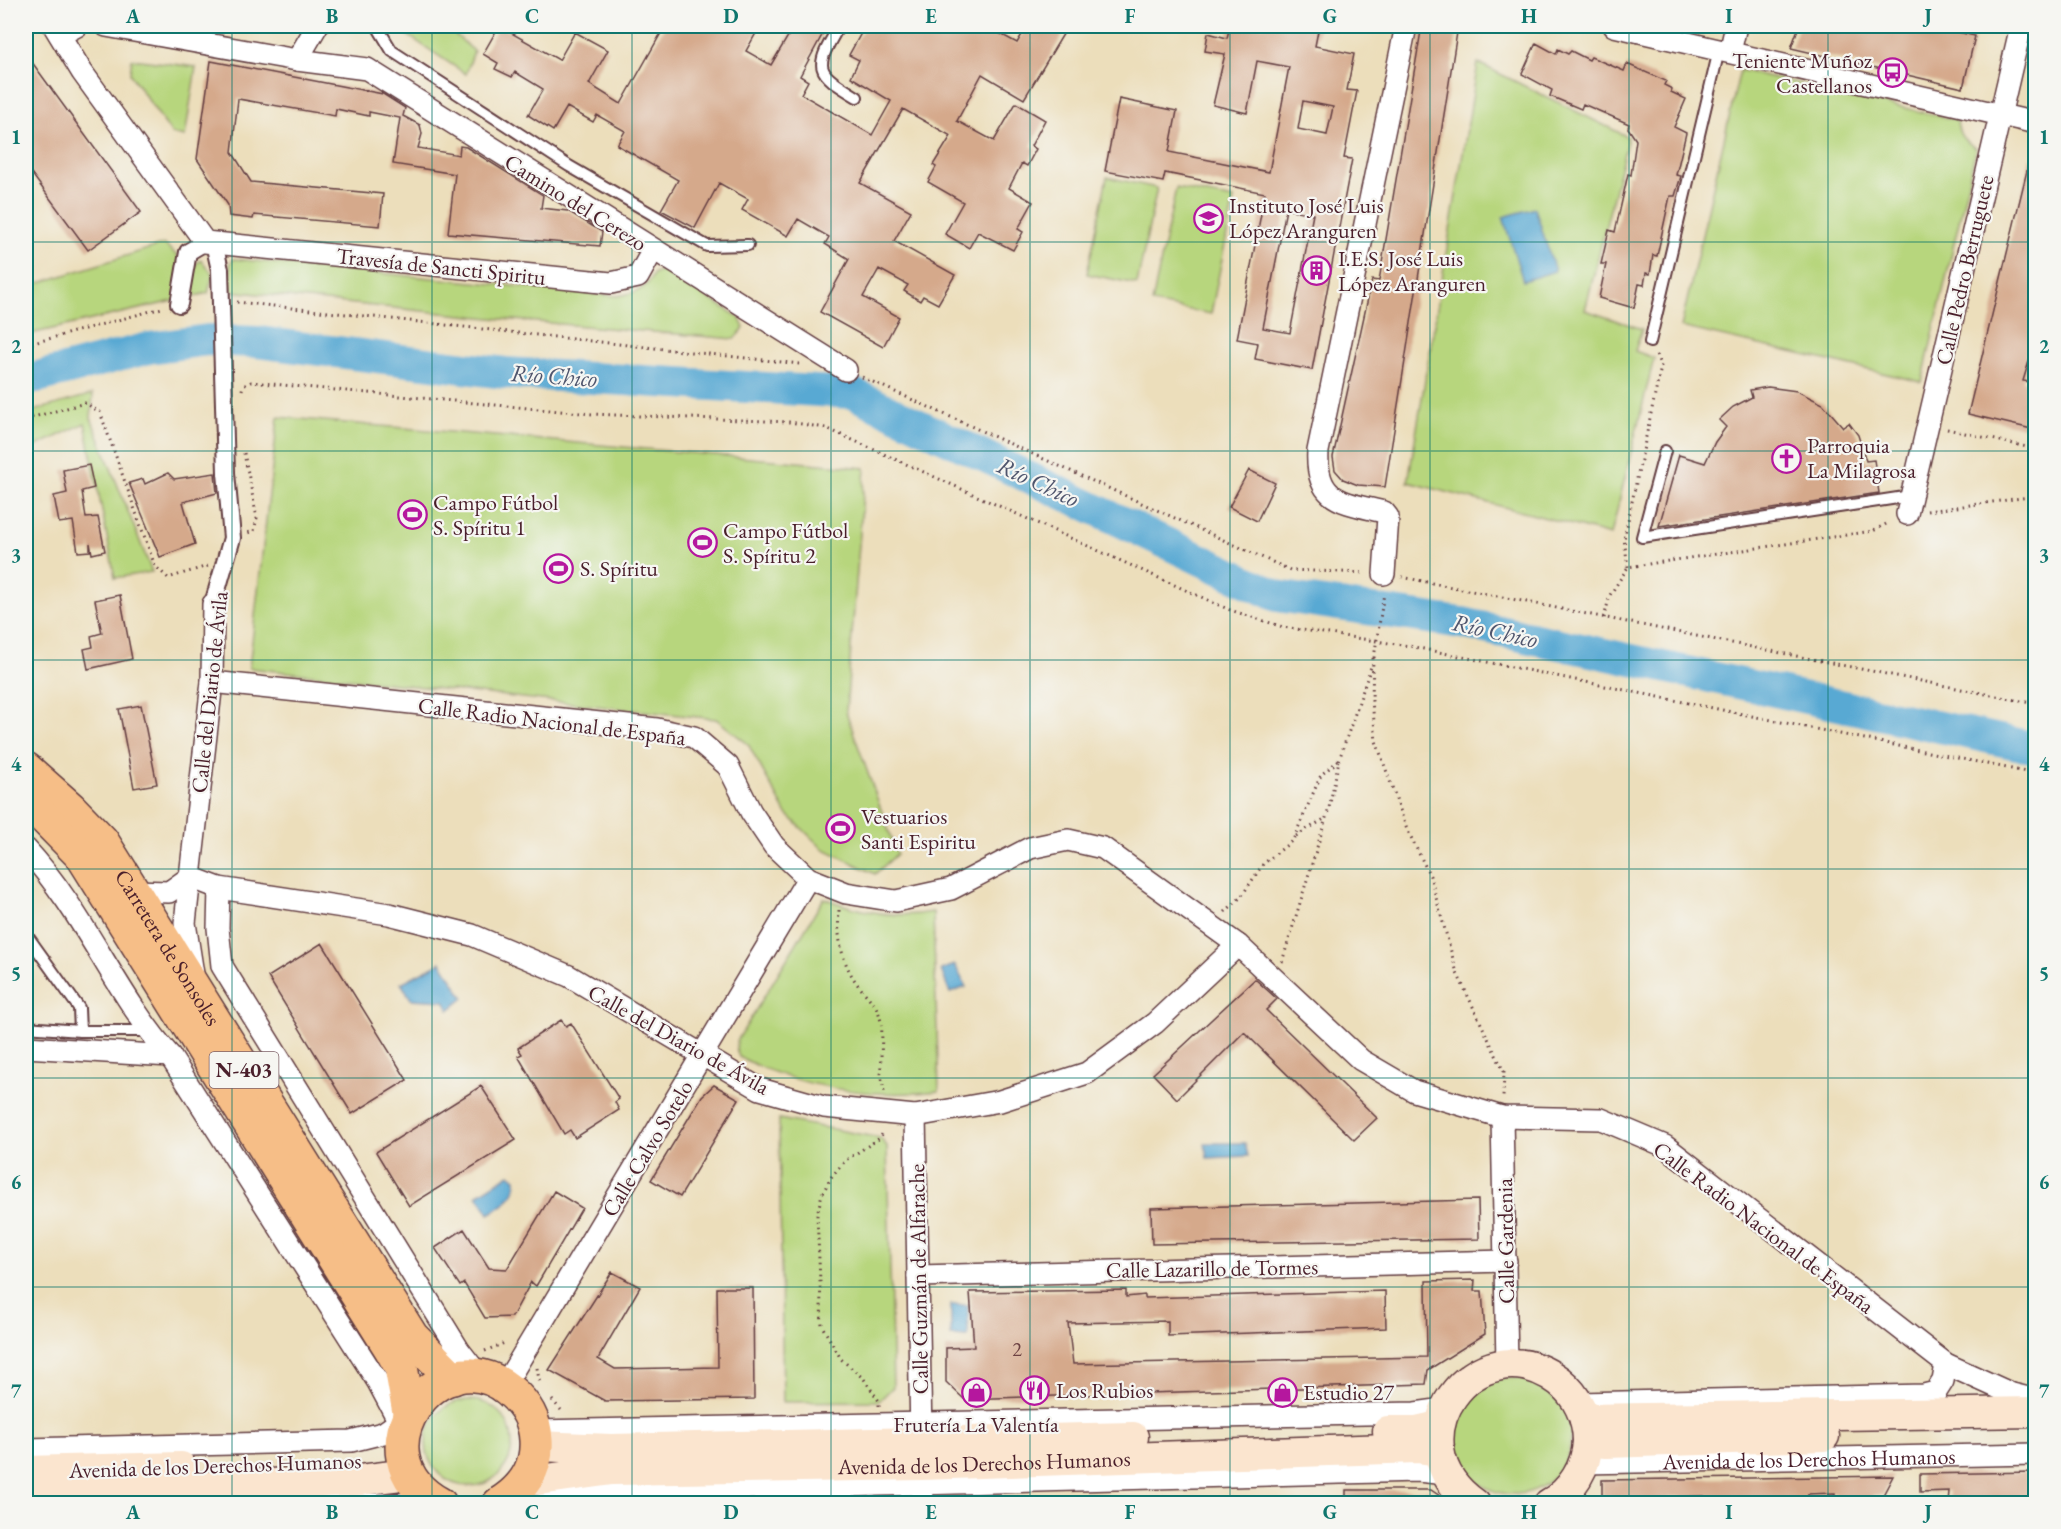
<svg xmlns="http://www.w3.org/2000/svg" width="2061" height="1529" font-family="'EB Garamond',serif">
  <style>
    .green { fill: #b7d67d; stroke: #807a54; stroke-width: 1.5 }
    .water { fill: #58a9d3; stroke: #51647f; stroke-width: 1.5 }
    .lines { fill: none; stroke-linecap: round; stroke-linejoin: round }
    .river { stroke: #58a9d3; stroke-width: 32 }
    .building { fill: #d5a98b; fill-rule: evenodd }
    .service-casing { stroke: #623c41; stroke-width: 14 }
    .pedestrian-casing { stroke: #623c41; stroke-width: 20 }
    .minor-casing { stroke: #623c41; stroke-width: 24 }
    .secondary-casing { stroke: #623c41; stroke-width: 33 }
    .trunk-casing { stroke: #623c41; stroke-width: 36 }
    .path { stroke: #623c41; stroke-width: 3; stroke-dasharray: 1.5 4.5; stroke-linecap: butt }
    .service { stroke: #fff; stroke-width: 10 }
    .pedestrian { stroke: #fff; stroke-width: 16 }
    .minor { stroke: #fff; stroke-width: 21 }
    .secondary { stroke: #fbe5cf; stroke-width: 30 }
    .trunk { stroke: #f6be87; stroke-width: 33 }
    .pedestrian-bridge-casing { stroke: #623c41; stroke-width: 20; stroke-linecap: butt }
    .pedestrian-bridge { stroke: #fff; stroke-width: 16 }
    .grid { fill: none; stroke: #0f766e; stroke-width: 1.5; stroke-opacity: 0.55 }
    .labels { text-anchor: middle; stroke-width: 4.5; stroke-linejoin: round; paint-order: stroke }
    .number-label { font-size: 20px; fill: #6d4243 }
    .shield { fill: #f6f6f2; stroke: #7e6067; stroke-width: 1.5 }
    .shield-label { font-size: 21px; font-weight: bold; fill: #4a1f2b }
    .poi-label { font-size: 22px; fill: #4a1f2b; stroke: #f6f6f2; text-anchor: start }
    .street-label { font-size: 22px; fill: #4a1f2b; stroke: #f6f6f2 }
    .water-label { font-size: 24px; font-style: italic; fill: #50566e; stroke: #f6f6f2 }
    .neatline { fill: none; stroke: #0f766e; stroke-width: 2 }
    .grid-label { font-size: 20px; text-anchor: middle; font-weight: bold; fill: #0f766e }
  </style>
  <rect width="100%" height="100%" fill="#f6f6f2"/>
  <filter id="ink" filterUnits="userSpaceOnUse"><feTurbulence type="fractalNoise" baseFrequency=".0167" numOctaves="2"/><feDisplacementMap in="SourceGraphic" scale="12" xChannelSelector="R" yChannelSelector="G"/><feConvolveMatrix kernelMatrix="1 2 1 2 8 2 1 2 1" color-interpolation-filters="sRGB"/></filter>
  <filter id="wash" filterUnits="userSpaceOnUse"><feTurbulence type="fractalNoise" baseFrequency=".008" numOctaves="4" result="noise"/><feDisplacementMap in="SourceGraphic" scale="24" xChannelSelector="R" yChannelSelector="G"/><feGaussianBlur stdDeviation="1.35" result="paint"/><feColorMatrix in="noise" values="0 0 0 0 0 0 0 0 0 0 0 0 0 0 0 0 0 1.4 0 .05"/><feComposite in="paint" operator="in"/></filter>
  <g filter="url(#wash)">
    <rect width="100%" height="100%" fill="#ecdebb"/>
    <path class="green" d="M394,26H453L450,30L474,51L466,74Z
      M132,59L196,67L185,137L172,134L130,74Z
      M1478,63L1628,137L1585,310L1642,329L1635,351L1654,358L1611,535L1408,482Z
      M1740,70L1957,120C1958,135 1963,140 1976,148L1922,382L1681,327Z
      M1107,177L1157,188L1137,284L1087,274Z
      M1176,188L1234,199L1211,314L1152,303Z
      M164,244L191,268L201,260L213,274L208,293L26,335V287Z
      M234,259L617,296C635,293 646,291 654,273L663,270L739,317L744,328L734,339L490,318L230,291V263Z
      M93,394L91,418L152,572L115,578L85,423L26,451V413Z
      M278,417L865,468L846,712L897,854L875,874L822,848L786,813L748,744L716,719L249,668Z
      M824,898C859,912 895,919 933,912L939,1091C872,1099 800,1088 739,1057L736,1049L737,1041Z
      M779,1119L880,1138L887,1146L893,1387L879,1401L783,1402Z
      M1455 1436a58 58 0 1 1 116 0a58 58 0 1 1-116 0Z
      M426 1443a43 43 0 1 1 86 0a43 43 0 1 1-86 0Z"/>
    <path class="water" d="M1535,208L1555,271L1523,281L1503,217Z
      M441,962L464,998L449,1010L444,1001L411,999L401,983Z
      M955,965L966,987L950,993L941,970Z
      M1205,1143H1245L1248,1156L1207,1158Z
      M510,1174L516,1179C517,1197 503,1206 489,1214L477,1195Z
      M951,1305H968V1337L951,1336Z"/>
    <g class="lines">
      <path class="river" d="M26,380L149,348L208,340L257,342L505,373L852,393L1277,596L1462,623L2036,748"/>
    </g>
    <g id="blocks">
      <path class="building" d="M499,26L559,60L575,32L608,50L589,84L621,104L665,26H760L746,51L771,65L794,26H827L800,76L808,81L801,94L872,135L891,101L851,77L859,60L849,55L865,26H986L1017,43L1027,26H1068L1024,99L982,74L957,121L994,141L1016,103L1045,120L1031,146L1036,149L1027,166L1022,163L1009,188L1033,202L1018,229L1023,232L1013,250L978,232L969,248L945,234L963,202L928,182L936,167L933,165L951,136L903,109L860,183L911,211L894,241L955,275L938,304L923,296L920,301L904,291L908,285L879,269L863,297L899,317L883,347L820,312L849,259L825,244L829,237L798,219L788,236L742,210L748,199L719,183L695,228L661,210L678,180L617,145L625,131L597,115L593,122L567,107L553,131L528,115L543,89L515,72L512,77L495,69L498,63L483,54Z
        M1230,26H1319L1315,46L1354,54L1347,90L1357,91L1344,158L1352,159L1312,370L1255,359L1258,343L1237,339L1265,193L1165,173L1163,182L1105,171L1119,99L1177,111L1169,152L1269,172L1289,67L1257,61L1247,113L1213,105L1225,54L1205,51L1208,33L1227,38ZM1303,101L1333,107L1327,135L1298,129ZM1286,209L1313,214L1290,333L1263,328Z
        M1435,26H1458L1385,487L1358,485L1343,479L1335,470L1333,457L1372,280L1379,281L1421,31Z
        M1799,26H1932L1975,36L1963,88L1791,48Z
        M1536,43L1556,54L1558,49L1568,54L1571,51L1589,60L1591,57L1624,71L1627,64L1666,81L1664,85L1672,89L1671,92L1686,99L1674,127L1686,133L1676,175L1681,176L1675,196H1670L1657,256L1653,255L1650,274L1646,273L1644,285L1639,284L1634,308L1599,298L1606,264H1601L1609,230L1615,232L1628,174L1631,175L1636,140L1628,128L1629,124L1583,104L1581,109L1550,96L1552,90L1522,74Z
        M26,54L141,212L88,250L26,166Z
        M211,61L383,94L405,108L403,116L420,125L422,134L418,148L459,155L460,146L466,147L543,195L541,208L568,211L602,232L600,246L448,233L455,174L393,164L400,118L369,112V116L336,109L335,116L238,99L232,152L251,182L383,194L380,226L254,215L253,219L229,216L228,205L197,159Z
        M2030,158L2036,159V338L2023,381L2036,383V430L1968,414Z
        M1768,387L1797,391L1823,404L1843,427L1849,423L1858,435L1866,461L1874,460L1879,493L1659,526L1679,455L1705,463L1715,442L1726,427L1719,420L1733,407L1752,397L1750,390Z
        M89,465L94,488L82,491L86,518L98,517L105,551L92,554L90,543V551L78,552L73,521L59,523L54,496L67,493L63,470Z
        M1249,470L1275,483L1257,521L1229,507Z
        M168,473L174,479L215,473L217,493L183,502L195,544L160,557L129,483L143,479L145,484Z
        M120,595L132,659L88,669L84,649L93,647L91,636L102,633L95,600Z
        M141,705L157,784L134,788L119,709Z
        M322,943L407,1080L352,1114L268,977Z
        M1255,979L1277,999L1266,1010L1377,1118L1354,1140L1244,1032L1177,1099L1153,1074Z
        M561,1020L566,1026L571,1023L619,1099L615,1102L619,1110L575,1138L570,1130L564,1134L518,1056L522,1054L518,1048Z
        M714,1085L739,1099L680,1197L651,1180L702,1096Z
        M481,1086L516,1140L409,1206L376,1152Z
        M554,1191L582,1208L536,1286L531,1282L512,1317L485,1318L464,1283L460,1286L435,1248L464,1229L489,1268L507,1269Z
        M1478,1200L1479,1239L1152,1244L1151,1208Z
        M612,1272L640,1287L598,1359L615,1369L718,1367L717,1288H753L754,1399L605,1401L549,1370Z
        M1475,1280L1474,1291H1482L1485,1334L1428,1370L1426,1384L964,1399L946,1382V1348L974,1347L970,1292L1126,1290V1297L1145,1295V1298L1385,1291L1386,1328L1168,1336V1321L1068,1323L1073,1364L1427,1357L1426,1281Z
        M2036,1472V1501L1948,1503L1949,1491L1920,1492V1474Z
        M1893,1476L1883,1495H1873V1503H1835V1493L1808,1494V1503H1705L1704,1496L1669,1497V1503H1602V1480Z
        M1346,1490H1431L1450,1503H1346Z"/>
    </g>
  </g>
  <g filter="url(#ink)">
    <use href="#blocks" fill-opacity="0" stroke="#623c41" stroke-width="1.5"/>
    <g class="lines">
      <defs>
        <path id="service" d="M377,26L392,51L569,166L707,246L748,245
          M839,26C814,69 814,71 857,97
          M1650,342L1719,50
          M1665,451L1642,537L1911,496
          M26,934L79,1008L80,1031L26,1027
          M26,971L28,937
          M80,1031H148"/>
        <path id="pedestrian" d="M214,243L220,270
          M179,304L188,252L205,242
          M213,604L232,538L226,473"/>
        <g id="minor">
          <path d="M54,26L82,72L205,242L611,283L638,277L653,250"/>
          <path d="M106,26L297,60L367,69L846,370"/>
          <path d="M1614,26L2036,123"/>
          <path d="M60,35L77,26"/>
          <path d="M1730,52L1736,26"/>
          <path d="M297,60L317,26"/>
          <path d="M1907,514L2021,26"/>
          <path d="M1384,574L1388,517L1384,512C1343,502 1315,502 1318,451L1406,26"/>
          <path d="M213,604L212,682L190,877L219,888L389,914L472,935L569,976L760,1089L824,1107L915,1116L1000,1101L1087,1073L1155,1023L1238,945"/>
          <path d="M212,682L657,729L694,737L728,766L751,812L774,846L808,878L846,893L896,901L951,889L1030,848L1068,840L1103,848L1238,945L1361,1060L1414,1091L1502,1117L1601,1119L1665,1146L1946,1364L2012,1394L2036,1400"/>
          <path d="M26,849C84,911 114,992 170,1056L378,1382L403,1429"/>
          <path d="M190,877L185,923L193,974"/>
          <path d="M219,888L218,928L222,966L459,1350L480,1377"/>
          <path d="M133,891L169,892L190,877"/>
          <path d="M26,1047L170,1056"/>
          <path d="M915,1116L921,1436"/>
          <path d="M1502,1117L1507,1364"/>
          <path d="M918,1276L1506,1261"/>
          <path d="M504,1386L808,878"/>
          <path d="M1579,1403L1924,1395L1936,1392L1943,1381L1946,1364"/>
          <path d="M536,1431L1415,1413L1444,1409"/>
          <path d="M26,1449L351,1441L383,1433L407,1416"/>
          <path id="s1" d="M1584,1463L2036,1454"/>
          <path d="M922,1470L923,1504"/>
          <path d="M539,1485L569,1492H612L1418,1471L1446,1474"/>
          <path d="M322,1504H411"/>
        </g>
        <g id="secondary">
          <path d="M1585,1419L2036,1412"/>
          <path d="M1388,1431H1417L1439,1426"/>
          <path d="M1588,1441L1606,1443L1824,1436"/>
          <path d="M537,1446L611,1449L1133,1437"/>
          <path d="M26,1471L181,1467"/>
          <path id="s2" d="M525,1482L612,1470L922,1465L1417,1448L1438,1451"/>
          <path d="M26,1493L352,1481L409,1474"/>
          <path d="M1475,1504C1387,1443 1475,1319 1559,1381C1577,1395 1588,1418 1588,1441C1587,1466 1572,1492 1549,1504"/>
        </g>
        <g id="trunk">
          <path id="s3" d="M26,769L70,808L102,841L412,1337L453,1378"/>
          <path d="M26,799L83,857L391,1349L401,1367L409,1412"/>
          <path d="M440,1504C350,1456 439,1332 509,1390C525,1403 535,1420 536,1440C538,1469 522,1490 499,1504"/>
        </g>
      </defs>
      <use href="#service" class="service-casing"/>
      <use href="#pedestrian" class="pedestrian-casing"/>
      <use href="#minor" class="minor-casing"/>
      <use href="#secondary" class="secondary-casing"/>
      <use href="#trunk" class="trunk-casing"/>
      <path class="path" d="M237,302L800,364
        M26,345L162,308
        M862,377L1290,570L1366,573
        M242,390L243,386L251,382L592,414L789,422L826,428L1230,610L1283,627L1409,646L2036,774
        M26,419L85,403L100,412L155,566L168,578L208,566
        M1947,429L2036,449
        M244,453L257,518L254,531L247,533
        M1927,511L2036,496
        M1628,567L1624,539L1661,367L1656,354
        M1402,577L2036,704
        M1604,618L1610,595L1628,567L1873,531L1890,522
        M1373,658L1372,701L1376,741L1406,827L1430,876L1457,973L1504,1072L1503,1097
        M1374,658L1384,593
        M1296,836L1326,818
        M839,910C837,937 841,962 858,985C864,993 874,1002 878,1011C888,1037 874,1066 886,1094
        M1225,912L1241,897L1263,864L1293,840L1321,775L1339,760
        M1282,962L1329,808L1339,760L1372,664
        M485,1351L507,1342
        M537,1368L540,1385
        M552,1400L561,1410
        M879,1406V1401L864,1379L841,1359L822,1326L817,1215L822,1194L832,1176L846,1160L880,1138L884,1131"/>
      <use href="#service" class="service"/>
      <use href="#pedestrian" class="pedestrian"/>
      <use href="#minor" class="minor"/>
      <use href="#secondary" class="secondary"/>
      <use href="#trunk" class="trunk"/>
      <defs>
        <path id="pedestrian-bridge" d="M220,270L226,473"/>
      </defs>
      <use href="#pedestrian-bridge" class="pedestrian-bridge-casing"/>
      <use href="#pedestrian-bridge" class="pedestrian-bridge"/>
    </g>
  </g>
  <path class="grid" d="M232,26V1504M432,26V1504M632,26V1504M831,26V1504M1030,26V1504M1230,26V1504M1430,26V1504M1629,26V1504M1828,26V1504M26,242H2036M26,451H2036M26,660H2036M26,869H2036M26,1078H2036M26,1287H2036"/>
  <defs>
    <symbol id="bus-ring" viewBox="-11 -11 22 22"><circle r="9.5" fill="#f6f6f2" stroke="#b5179e" stroke-width="1.5"/><path d="M-5-6H5V4H4V6H2V4H-2V6H-4V4H-5ZM-3.5-4V0h7V-4ZM-3.5 1.2v1.5H-2V1.2ZM2 1.2v1.5H3.5V1.2Z" fill="#b5179e"/></symbol>
    <symbol id="school-ring" viewBox="-11 -11 22 22"><circle r="9.5" fill="#f6f6f2" stroke="#b5179e" stroke-width="1.5"/><path d="M0-5L7-2L0 1L-7-2ZM-4 1L0 2.5L4 1V4Q0 6-4 4Z" fill="#b5179e"/></symbol>
    <symbol id="building-ring" viewBox="-11 -11 22 22"><circle r="9.5" fill="#f6f6f2" stroke="#b5179e" stroke-width="1.5"/><path d="M-4-6H4V6H1V3H-1V6H-4ZM-2.5-4.3h1.7v1.8h-1.7ZM.8-4.3h1.7v1.8H.8ZM-2.5-1h1.7V.8h-1.7ZM.8-1h1.7V.8H.8Z" fill="#b5179e"/></symbol>
    <symbol id="church-ring" viewBox="-11 -11 22 22"><circle r="9.5" fill="#f6f6f2" stroke="#b5179e" stroke-width="1.5"/><path d="M-1.2-6h2.4v3.5h3.3v2.4h-3.3V6h-2.4V-.1h-3.3v-2.4h3.3Z" fill="#b5179e"/></symbol>
    <symbol id="stadium-ring" viewBox="-11 -11 22 22"><circle r="9.5" fill="#f6f6f2" stroke="#b5179e" stroke-width="1.5"/><path d="M0-5a6.5 5 0 1 0 0 10a6.5 5 0 1 0 0-10ZM-3.5-1.8h7v3.6h-7Z" fill="#b5179e"/></symbol>
    <symbol id="restaurant-ring" viewBox="-11 -11 22 22"><circle r="9.5" fill="#f6f6f2" stroke="#b5179e" stroke-width="1.5"/><path d="M-5-6h1v4h1v-4h1v4h1v-4h1v5L-1.5 .5V6h-2V.5L-5-1ZM5-6V6H3V1.5H1.5Q1.5-4 5-6Z" fill="#b5179e"/></symbol>
    <symbol id="shop-ring" viewBox="-11 -11 22 22"><circle r="9.5" fill="#f6f6f2" stroke="#b5179e" stroke-width="1.5"/><path d="M-5-2.5h2.3a2.7 3.5 0 0 1 5.4 0H5L5.5 6h-11ZM-1.5-2.5h3a1.5 2.3 0 0 0-3 0Z" fill="#b5179e"/></symbol>
  </defs>
  <g fill-rule="evenodd">
    <use href="#bus-ring" x="1876" y="56" width="33" height="33"/>
    <use href="#school-ring" x="1192" y="202" width="33" height="33"/>
    <use href="#building-ring" x="1300" y="254" width="33" height="33"/>
    <use href="#church-ring" x="1770" y="442" width="33" height="33"/>
    <use href="#stadium-ring" x="396" y="498" width="33" height="33"/>
    <use href="#stadium-ring" x="686" y="526" width="33" height="33"/>
    <use href="#stadium-ring" x="542" y="552" width="33" height="33"/>
    <use href="#stadium-ring" x="824" y="812" width="33" height="33"/>
    <use href="#restaurant-ring" x="1018" y="1374" width="33" height="33"/>
    <use href="#shop-ring" x="960" y="1376" width="33" height="33"/>
    <use href="#shop-ring" x="1266" y="1376" width="33" height="33"/>
  </g>
  <g class="labels">
    <g class="number-label">
      <text x="1017" y="1356">2</text>
    </g>
    <rect class="shield" x="209.5" y="1052" width="69" height="36" rx="4.5"/>
    <g class="shield-label">
      <text x="244" y="1077">N-403</text>
    </g>
    <g class="poi-label">
      <text x="1872" y="68" text-anchor="end">Teniente Muñoz<tspan x="1872" dy="25">Castellanos</tspan></text>
      <text x="1229" y="213">Instituto José Luis<tspan x="1229" dy="25">López Aranguren</tspan></text>
      <text x="1338" y="266">I.E.S. José Luis<tspan x="1338" dy="25">López Aranguren</tspan></text>
      <text x="1807" y="453">Parroquia<tspan x="1807" dy="25">La Milagrosa</tspan></text>
      <text x="433" y="510">Campo Fútbol<tspan x="433" dy="25">S. Spíritu 1</tspan></text>
      <text x="723" y="538">Campo Fútbol<tspan x="723" dy="25">S. Spíritu 2</tspan></text>
      <text x="580" y="576">S. Spíritu</text>
      <text x="861" y="824">Vestuarios<tspan x="861" dy="25">Santi Espiritu</tspan></text>
      <text x="1056" y="1398">Los Rubios</text>
      <text x="1303" y="1400">Estudio 27</text>
      <text x="976" y="1432" text-anchor="middle">Frutería La Valentía</text>
    </g>
    <g class="street-label">
      <text transform="translate(576 202) rotate(32)" y="8">Camino del Cerezo</text>
      <text transform="translate(441 266) rotate(6)" y="8">Travesía de Sancti Spiritu</text>
      <text transform="translate(1964 270) rotate(-77)" y="8">Calle Pedro Berruguete</text>
      <text transform="translate(209 692) rotate(-84)" y="8">Calle del Diario de Ávila</text>
      <text transform="translate(552 721) rotate(7)" y="8">Calle Radio Nacional de España</text>
      <text dy="8" stroke="none"><textPath href="#s3" startOffset="230">Carretera de Sonsoles</textPath></text>
      <text transform="translate(679 1039) rotate(29)" y="8">Calle del Diario de Ávila</text>
      <text transform="translate(647 1148) rotate(-59)" y="8">Calle Calvo Sotelo</text>
      <text transform="translate(1764 1227) rotate(37)" y="8">Calle Radio Nacional de España</text>
      <text transform="translate(1505 1241) rotate(-91)" y="8">Calle Gardenia</text>
      <text transform="translate(1212 1268) rotate(-1)" y="8">Calle Lazarillo de Tormes</text>
      <text transform="translate(918 1279) rotate(-91)" y="8">Calle Guzmán de Alfarache</text>
      <text dy="8" stroke="none"><textPath href="#s1" startOffset="225">Avenida de los Derechos Humanos</textPath></text>
      <text dy="8" stroke="none"><textPath href="#s2" startOffset="460">Avenida de los Derechos Humanos</textPath></text>
      <text transform="translate(215 1465) rotate(-2)" y="8">Avenida de los Derechos Humanos</text>
    </g>
    <g class="water-label">
      <text transform="translate(554 376) rotate(4)" y="8">Río Chico</text>
      <text transform="translate(1038 482) rotate(25)" y="8">Río Chico</text>
      <text transform="translate(1495 631) rotate(12)" y="8">Río Chico</text>
    </g>
  </g>
  <rect width="2061" height="1529" fill="none" stroke="#f6f6f2" stroke-width="66"/>
  <rect x="33" y="33" width="1995" height="1463" class="neatline"/>
  <g class="grid-label">
    <text x="133" y="23">A</text>
    <text x="332" y="23">B</text>
    <text x="532" y="23">C</text>
    <text x="731" y="23">D</text>
    <text x="931" y="23">E</text>
    <text x="1130" y="23">F</text>
    <text x="1330" y="23">G</text>
    <text x="1529" y="23">H</text>
    <text x="1729" y="23">I</text>
    <text x="1928" y="23">J</text>
    <text x="16" y="144">1</text>
    <text x="2044" y="144">1</text>
    <text x="16" y="353">2</text>
    <text x="2044" y="353">2</text>
    <text x="16" y="562">3</text>
    <text x="2044" y="562">3</text>
    <text x="16" y="771">4</text>
    <text x="2044" y="771">4</text>
    <text x="16" y="980">5</text>
    <text x="2044" y="980">5</text>
    <text x="16" y="1189">6</text>
    <text x="2044" y="1189">6</text>
    <text x="16" y="1398">7</text>
    <text x="2044" y="1398">7</text>
    <text x="133" y="1519">A</text>
    <text x="332" y="1519">B</text>
    <text x="532" y="1519">C</text>
    <text x="731" y="1519">D</text>
    <text x="931" y="1519">E</text>
    <text x="1130" y="1519">F</text>
    <text x="1330" y="1519">G</text>
    <text x="1529" y="1519">H</text>
    <text x="1729" y="1519">I</text>
    <text x="1928" y="1519">J</text>
  </g>
</svg>
